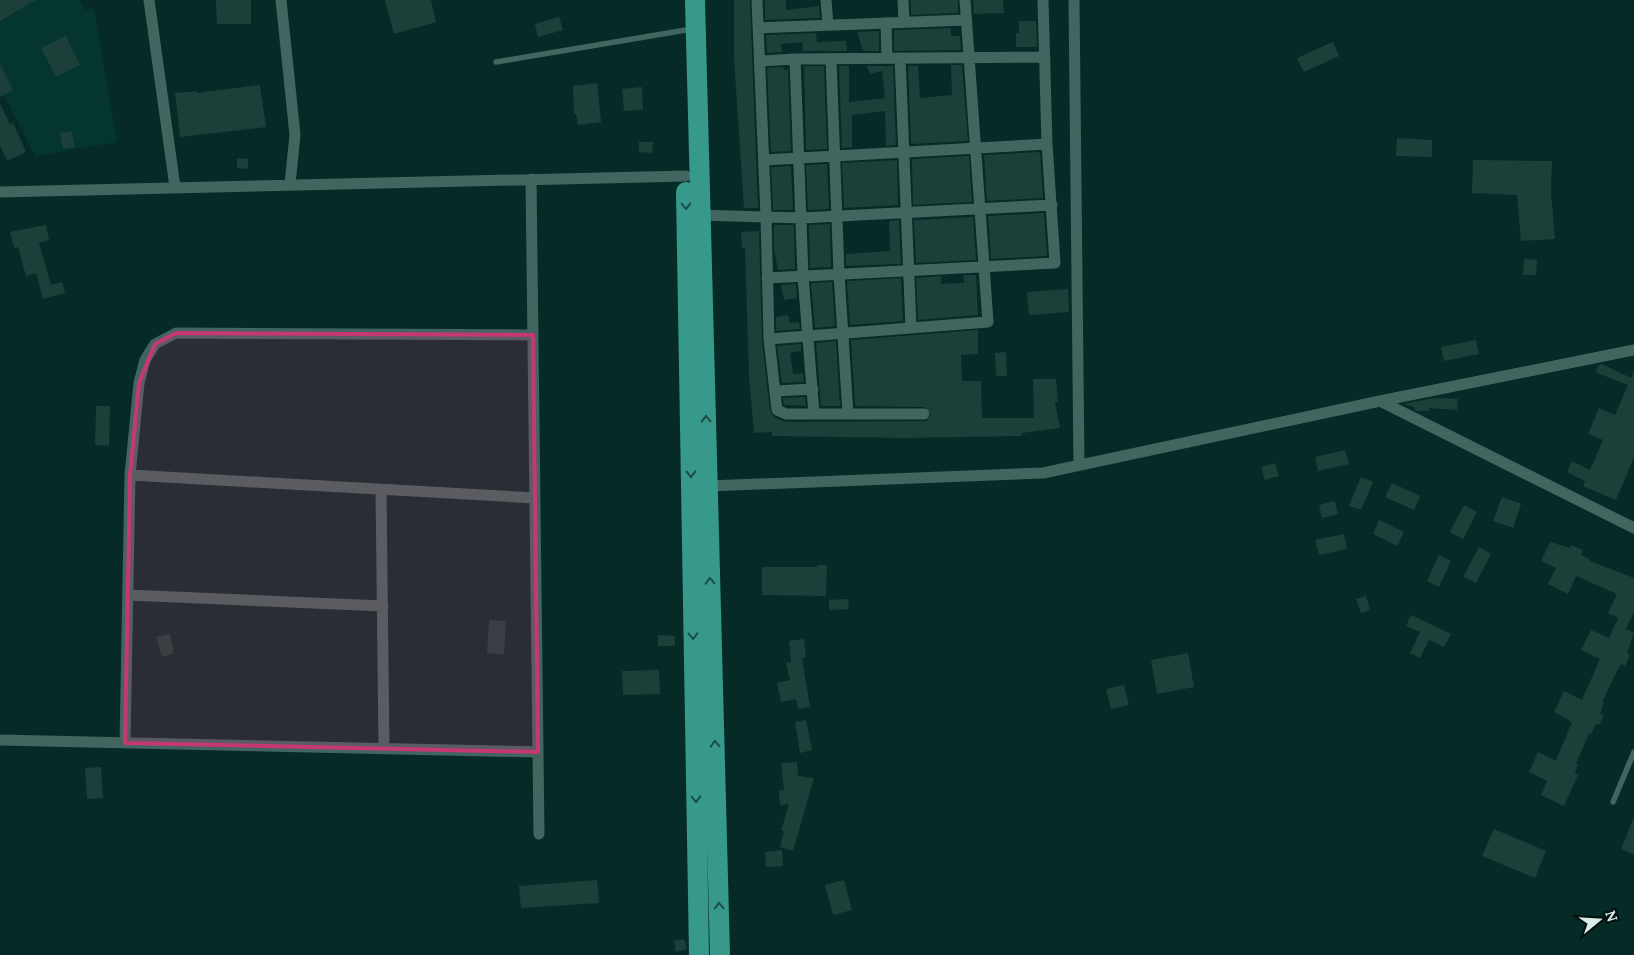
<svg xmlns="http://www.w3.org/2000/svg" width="1634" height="955" font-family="Lora,serif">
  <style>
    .built { fill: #04352f }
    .building { fill: #1c3f3a }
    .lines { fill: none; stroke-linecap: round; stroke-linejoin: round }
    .lane { stroke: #42655f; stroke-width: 5.5 }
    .street { stroke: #42655f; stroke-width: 11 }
    .highway { stroke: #37998c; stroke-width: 20 }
    .oneway { stroke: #1b4e47 }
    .marked { fill: #c53870; fill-opacity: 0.2; stroke: #c53870; stroke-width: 4; stroke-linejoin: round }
  </style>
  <rect width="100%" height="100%" fill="#062b26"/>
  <path class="built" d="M0,0H80L85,10L94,8L117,142L35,156L0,87Z"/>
  <path class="building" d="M0,0H36L0,21Z
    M216,0H251V24H217Z
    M385,0H431L436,22L394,34Z
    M734,0H750L758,208H744L734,59Z
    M765,0H786V10L819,6L820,18L765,20Z
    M911,0H958V13L911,15Z
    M973,0H1003L1004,13L974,14Z
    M559,17L563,30L538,37L535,24Z
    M1019,21H1036L1037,47H1016V33H1019Z
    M951,28V36H960L961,50L894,51V30Z
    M879,31V51H863L857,32Z
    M816,33L817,42L846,41L847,51H803L802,42L781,44L782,52L767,53L766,35Z
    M66,36L80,65L56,77L41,48Z
    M1333,42L1339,56L1304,72L1297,58Z
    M0,64L13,90L0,97Z
    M951,65H962L968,141L911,144L908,66H918L920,98L952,95Z
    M804,66H824L827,149L806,150Z
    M839,66H849V102L885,98L882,71L870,74L867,66H893L896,145L886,146L885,111L852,115V147L842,148Z
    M783,67L784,70H788L791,151L771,152L767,68Z
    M597,83L601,122L578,125L576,114H574L573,86Z
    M260,85L266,127L180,137L175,93L197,91V93Z
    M642,87L643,110L624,111L622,89Z
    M0,103L10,125L13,123L26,152L7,161L0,145Z
    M72,131L75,147L63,149L60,133Z
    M1397,138L1432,140V157L1396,156Z
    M639,142H653L652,153L639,152Z
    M1040,152L1043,198L987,201L984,155Z
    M969,156L972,202L913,205L912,159Z
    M237,158L248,159V169L237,168Z
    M897,160L898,205L844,208L842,163Z
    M1473,160L1552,161L1551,192L1555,239L1521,241L1517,195L1472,193Z
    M827,164L829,209L808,210L806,165Z
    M791,166L793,210H773L771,167Z
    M1044,213L1047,256L991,259L988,216Z
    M973,217L976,260L916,263L914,220Z
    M899,220L901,264L846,266V254L890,251L889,221Z
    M830,224L831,267L810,268L809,225Z
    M46,225L49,240L39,243L51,285L62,282L65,293L43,299L36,273L26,276L18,247L14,248L10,232Z
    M774,225H794L795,269L778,270L774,250Z
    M759,231L762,340L770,411L774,417L786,422L927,421L931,414L924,407L855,406L851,340L978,330V354L961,355L962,381H981L982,418H1034L1033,379H1056L1058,402H1055L1060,428L1022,433V436L906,438L772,436V432L754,433L749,376L745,248H742L741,232Z
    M1524,259L1537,260L1536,275H1523Z
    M963,275H976L978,315L918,320L916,278L941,276V284L964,283Z
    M901,278L903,321L850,325L847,281Z
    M832,282L835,326L815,328L811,283Z
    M796,284L797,298L784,300L781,285Z
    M1068,289L1069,312L1029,315L1027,292Z
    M788,315L790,323L799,322L800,329L776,331V317Z
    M1476,340L1479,354L1444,361L1441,347Z
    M836,341L840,406H821L816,343Z
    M801,344V351L790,353L793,374L803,373L804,382L782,383L777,346Z
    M1006,352L1007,376H996L995,353Z
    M1602,364L1631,378L1634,370V457L1616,500L1583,486L1585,481L1567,472L1572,461L1590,470L1603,440L1588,434L1599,408L1615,415L1628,385L1595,372L1599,365Z
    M805,397L806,406L784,405L783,398Z
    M1434,398L1458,399L1457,410L1429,408V411H1416L1414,407L1403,404Z
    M96,406H110L109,446L95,445Z
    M1345,450L1349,464L1318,471L1315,457Z
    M1275,463L1279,476L1265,480L1261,467Z
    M1361,477L1373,482L1361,510L1349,506Z
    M1392,483L1420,496L1414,510L1385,497Z
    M1502,497L1521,504L1513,528L1493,521Z
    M1335,501L1338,514L1322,518L1319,505Z
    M1464,505L1477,512L1463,539L1450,532Z
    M1379,520L1404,532L1397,546L1373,534Z
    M1344,534L1347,549L1319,555L1315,540Z
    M1550,542L1570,548L1571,545L1583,550L1581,555L1590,559V561L1634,578V612L1626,629L1634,633L1627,653L1630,655L1625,666L1621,664L1616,673L1602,702L1604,703L1600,713L1604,715L1599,725L1596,724L1591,734L1589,733L1576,764H1578L1575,773L1578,775L1564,806L1541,795L1547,781L1529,772L1538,752L1556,761L1572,722L1554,712L1564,691L1582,700L1600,659L1581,650L1591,630L1609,638L1618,618L1608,613L1617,594L1576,576L1568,594L1548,584L1556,568L1541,561Z
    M1479,547L1491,554L1476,583L1463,577Z
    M1439,555L1451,561L1439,587L1427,581Z
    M817,565H827L826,596L762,595V567H817Z
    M1366,596L1370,610L1361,613L1356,599Z
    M848,599L849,609L829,610V600Z
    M1411,615L1451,634L1444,647L1429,640L1420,658L1410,653L1420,632L1406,626Z
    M489,620L506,621L504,655L487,653Z
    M170,634L174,653L162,657L156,637Z
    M658,635L675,636V646H658Z
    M804,639L806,658H802L810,707L798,709L796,699L781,702L777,683L790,680L786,663L791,662L789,641Z
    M1188,653L1194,687L1157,694L1151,660Z
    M659,670L660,694L623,695L622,671Z
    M1124,685L1129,705L1111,709L1106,689Z
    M806,720L812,750L800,753L795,722Z
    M797,762L798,776L814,778L793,851L780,847L784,831H781L789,804L780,805L779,791L784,790L781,763Z
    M101,767L103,798L87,799L85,768Z
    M1634,817V855L1621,849Z
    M1494,829L1546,851L1535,878L1482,856Z
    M782,850L783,866L766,867L765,852Z
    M597,880L599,903L521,908L519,886Z
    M844,880L852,910L833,915L825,885Z
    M684,939L687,949L676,952L674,941Z"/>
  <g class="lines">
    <path class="lane" d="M496,62L686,30
      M1613,802L1634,752"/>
    <path class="street" d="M149,0L175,187
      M281,0L295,135L290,184
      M757,0L766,217L769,339L777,410L786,414H924
      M826,0L828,25
      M903,0L904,22
      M1074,0L1079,465
      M886,23L887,58
      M758,28L966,20
      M900,58L911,328
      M795,59L1045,57
      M831,59L839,274L848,414
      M760,61L795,59L803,276L814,414
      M764,160L1047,144
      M531,179L539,834
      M0,192L686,176
      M700,215L802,218L1052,205
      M767,278L1055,263L1047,144L1043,0
      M769,339L988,322L965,0
      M775,391L813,389
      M1380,401L1634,528
      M130,475L535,498
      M708,486L1043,473L1380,401L1634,350
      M381,489L384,749
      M128,595L383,606
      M0,740L538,752
      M125,743L130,475L139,383L145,360L155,344L176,333L533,335"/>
    <path class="highway" d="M695,0L720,955
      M686,192L699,955"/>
  </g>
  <defs><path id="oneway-chevron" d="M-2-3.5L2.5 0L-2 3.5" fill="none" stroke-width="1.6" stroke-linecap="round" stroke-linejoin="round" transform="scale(1.25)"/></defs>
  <g class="oneway">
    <use href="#oneway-chevron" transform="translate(686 206) rotate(89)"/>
    <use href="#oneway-chevron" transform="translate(706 419) rotate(-92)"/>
    <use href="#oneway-chevron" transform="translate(691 474) rotate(89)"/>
    <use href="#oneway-chevron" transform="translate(710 581) rotate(-92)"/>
    <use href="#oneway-chevron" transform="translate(693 636) rotate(89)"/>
    <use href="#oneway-chevron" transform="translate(715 744) rotate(-92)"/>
    <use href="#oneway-chevron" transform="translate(696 799) rotate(89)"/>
    <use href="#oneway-chevron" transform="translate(719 906) rotate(-92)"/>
  </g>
  <path class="marked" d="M176,333L533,335L538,752L125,743L130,475L139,383L155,344Z"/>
  <g transform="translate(1599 920) rotate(72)" stroke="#04100e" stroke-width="4" paint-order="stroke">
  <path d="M0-4L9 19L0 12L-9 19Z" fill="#d9ece8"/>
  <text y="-8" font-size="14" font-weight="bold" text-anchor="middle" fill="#d9ece8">N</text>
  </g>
</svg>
